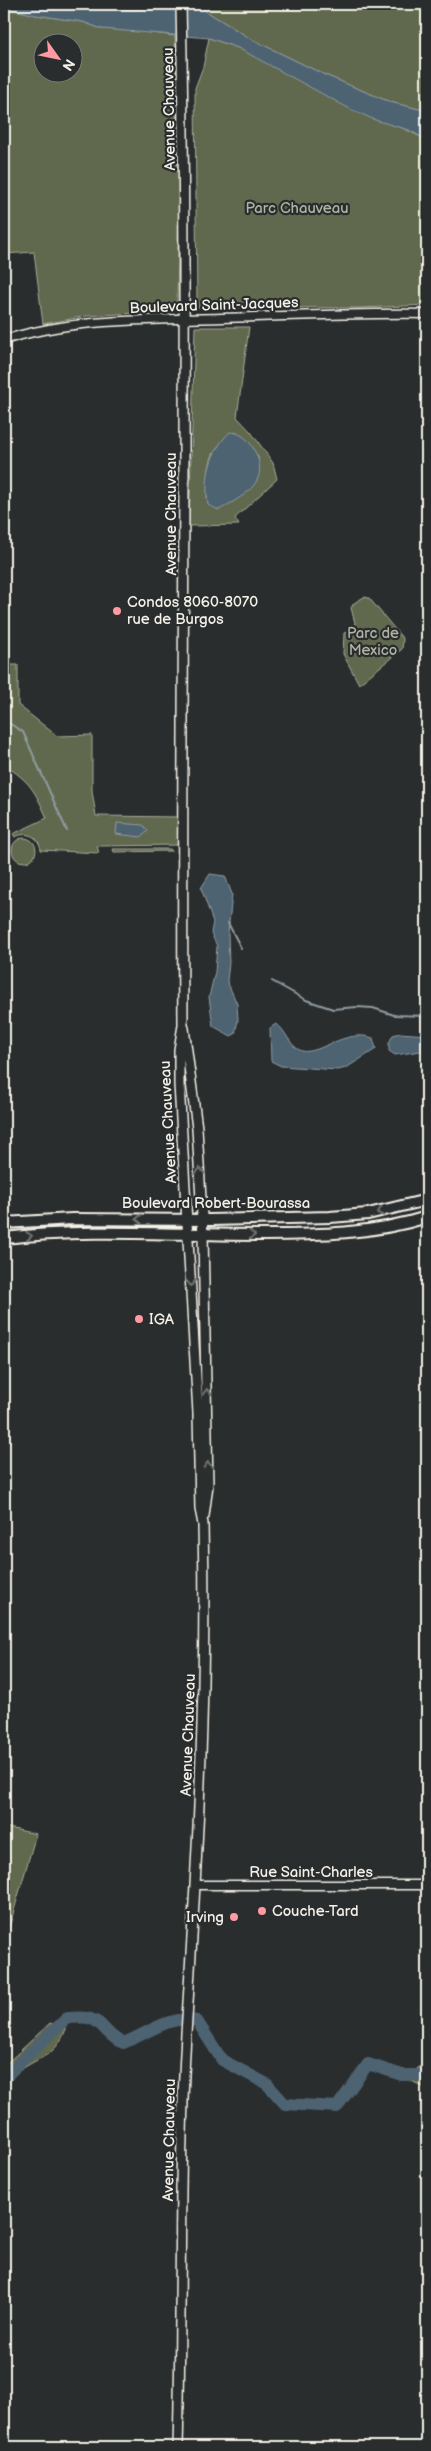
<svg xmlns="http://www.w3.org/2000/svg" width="431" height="2451" font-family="'Balsamiq Sans',sans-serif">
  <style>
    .green { fill: #60684e; stroke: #aaac9b; fill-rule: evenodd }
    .water { fill: #4d6472; stroke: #909ca1 }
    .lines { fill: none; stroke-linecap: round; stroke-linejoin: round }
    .stream { stroke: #909ca1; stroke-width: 2 }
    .river { stroke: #4d6472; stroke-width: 12 }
    .tertiary-casing { stroke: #f4f1e8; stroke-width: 11 }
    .secondary-casing { stroke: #f4f1e8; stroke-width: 12 }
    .trunk-casing { stroke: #f4f1e8; stroke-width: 14 }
    .tertiary { stroke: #2a2d2e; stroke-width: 8 }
    .secondary { stroke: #2a2d2e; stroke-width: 9 }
    .trunk { stroke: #2a2d2e; stroke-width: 10 }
    .oneway { stroke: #71726f }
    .poi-dot { fill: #ff9aa2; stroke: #2a2d2e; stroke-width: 2 }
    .labels { text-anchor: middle; stroke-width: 4.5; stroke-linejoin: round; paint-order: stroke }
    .street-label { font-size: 15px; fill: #f4f1e8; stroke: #2a2d2e }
    .park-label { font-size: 15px; fill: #b1b3a3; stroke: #2a2d2e }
    .poi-label { font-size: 15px; fill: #f4f1e8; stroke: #2a2d2e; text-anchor: start }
  </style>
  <rect width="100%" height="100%" fill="#2a2d2e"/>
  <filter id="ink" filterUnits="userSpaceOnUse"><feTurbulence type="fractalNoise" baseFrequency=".02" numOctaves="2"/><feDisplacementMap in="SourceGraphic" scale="10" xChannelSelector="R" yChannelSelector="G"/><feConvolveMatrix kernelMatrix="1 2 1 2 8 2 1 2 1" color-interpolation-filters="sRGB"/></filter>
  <g filter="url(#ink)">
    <path class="green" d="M76,4H174L133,10Z
      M204,4H427V111L390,102L325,75L251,39L204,10Z
      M4,7L36,15L83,22L102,29L137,31L175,36L179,194L177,302L174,307L166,311L87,316L43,324L34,252L4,254ZM42,42H72V72H42Z
      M209,38L238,48L427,140V305L360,308L197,307L195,88L203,67Z
      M195,327H249L237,417L251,432L273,463L277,479L235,518L239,525L189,526ZM236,432L248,441L259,459L207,498C209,467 206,449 236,432Z
      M364,597L369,598L403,639L402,649L359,684L343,654L344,633L351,630L355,623L351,608L354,603Z
      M4,665H18V705L57,736L92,735V791L96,816L183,817L182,845L97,846L99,853L41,850C39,836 27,831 15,837L13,834L47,818C35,791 30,781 4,765Z
      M12 850a12 12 0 1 1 24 0a12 12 0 1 1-24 0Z
      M113,849H170L172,851L114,852Z
      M4,1827L36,1834L4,1945Z
      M50,2023L66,2029C55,2058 41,2055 19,2071C13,2075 9,2084 4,2089V2066Z
      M427,2061V2089L402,2076L413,2072Z"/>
    <path class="water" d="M4,4H76L133,10L182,4L204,10L251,39L325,75L390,102L427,111V140L409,130L375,120L350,109L238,48L209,38L102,29L83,22L36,15L4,7Z
      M230,432C239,432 247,438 252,446C273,481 247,494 219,510L208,505C204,477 210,451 230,432Z
      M117,823L143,825L148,831L141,837L116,834Z
      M210,874L225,876L232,894L228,933L229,963L227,981L237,1004L238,1020L235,1034L231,1036L213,1026L209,997L215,972L217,946L211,933L213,922L201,888Z
      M276,1024C286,1029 289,1047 302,1051C320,1055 345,1028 373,1038L376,1049L346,1068L338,1070L281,1066L271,1061L270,1028Z
      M400,1033L427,1035V1050L395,1055L389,1051V1043L393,1035Z"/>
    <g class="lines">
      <path class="stream" d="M4,720L23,732L67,831
        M228,923L241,948
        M272,981L306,1000L333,1009L357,1007L373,1008L394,1015L427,1016"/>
      <path class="river" d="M4,2078L67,2018C74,2018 84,2016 91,2019C103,2022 107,2037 123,2043C148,2034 169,2014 197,2021L222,2060L267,2084L285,2104L337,2107L368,2064L402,2075H427"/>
      <defs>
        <path id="tertiary" d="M4,340C73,318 149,320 222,318C290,316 359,313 427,314
          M195,1885H427"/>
        <path id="secondary" d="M184,1028L197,1128L203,1235L208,1485L204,1516
          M178,2447C182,2310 178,2172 186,2034C197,1863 207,1696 203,1524L200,1509L198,1413L179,1084V1050L183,1025C181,684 188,344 181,4"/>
        <path id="trunk" d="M4,1223L72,1219L210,1220L330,1217L368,1214L427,1200
          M4,1238C89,1228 176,1235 262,1235C317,1235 374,1234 427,1217"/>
      </defs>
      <use href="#tertiary" class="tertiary-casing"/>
      <use href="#secondary" class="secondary-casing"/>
      <use href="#trunk" class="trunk-casing"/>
      <use href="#tertiary" class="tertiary"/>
      <use href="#secondary" class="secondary"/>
      <use href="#trunk" class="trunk"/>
    </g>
    <defs><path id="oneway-chevron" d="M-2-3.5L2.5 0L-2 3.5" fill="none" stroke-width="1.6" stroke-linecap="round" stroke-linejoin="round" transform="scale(1.25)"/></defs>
    <g class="oneway">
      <use href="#oneway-chevron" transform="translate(200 1171) rotate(-93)"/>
      <use href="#oneway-chevron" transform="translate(380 1212) rotate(168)"/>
      <use href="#oneway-chevron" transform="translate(139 1219) rotate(180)"/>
      <use href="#oneway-chevron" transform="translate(252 1235)"/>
      <use href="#oneway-chevron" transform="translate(29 1236) rotate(-4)"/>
      <use href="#oneway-chevron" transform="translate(191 1283) rotate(87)"/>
      <use href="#oneway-chevron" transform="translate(207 1392) rotate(-92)"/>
      <use href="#oneway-chevron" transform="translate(208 1465) rotate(-91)"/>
    </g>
  </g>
  <g class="poi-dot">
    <circle cx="117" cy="611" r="5"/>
    <circle cx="139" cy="1319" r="5"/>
    <circle cx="262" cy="1911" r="5"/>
    <circle cx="234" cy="1917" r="5"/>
  </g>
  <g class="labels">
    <g class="street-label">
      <text transform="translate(169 109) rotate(-91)" y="5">Avenue Chauveau</text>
      <text transform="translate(214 305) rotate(-2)" y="5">Boulevard Saint-Jacques</text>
      <text transform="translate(171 514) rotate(-90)" y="5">Avenue Chauveau</text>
      <text transform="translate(168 1122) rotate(-93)" y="5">Avenue Chauveau</text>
      <text x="216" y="1208">Boulevard Robert-Bourassa</text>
      <text transform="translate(188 1735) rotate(-88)" y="5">Avenue Chauveau</text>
      <text x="311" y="1877">Rue Saint-Charles</text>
      <text transform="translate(169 2140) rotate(-89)" y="5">Avenue Chauveau</text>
    </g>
    <g class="park-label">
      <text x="297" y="213">Parc Chauveau</text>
      <text x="373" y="638">Parc de<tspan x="373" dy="17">Mexico</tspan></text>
    </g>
    <g class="poi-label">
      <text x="127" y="607">Condos 8060-8070<tspan x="127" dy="17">rue de Burgos</tspan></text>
      <text x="149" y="1324">IGA</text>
      <text x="272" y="1916">Couche-Tard</text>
      <text x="224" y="1922" text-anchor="end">Irving</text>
    </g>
  </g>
  <rect width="431" height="2451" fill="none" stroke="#2a2d2e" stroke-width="20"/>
  <rect x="10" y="10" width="411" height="2431" fill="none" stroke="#f4f1e8" stroke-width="2" filter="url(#ink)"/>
  <g transform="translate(58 58) rotate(123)"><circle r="24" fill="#2a2d2e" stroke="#7b7b78"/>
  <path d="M0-4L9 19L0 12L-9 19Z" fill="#ff9aa2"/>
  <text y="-8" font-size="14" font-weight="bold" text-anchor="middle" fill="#f4f1e8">N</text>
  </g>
</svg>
